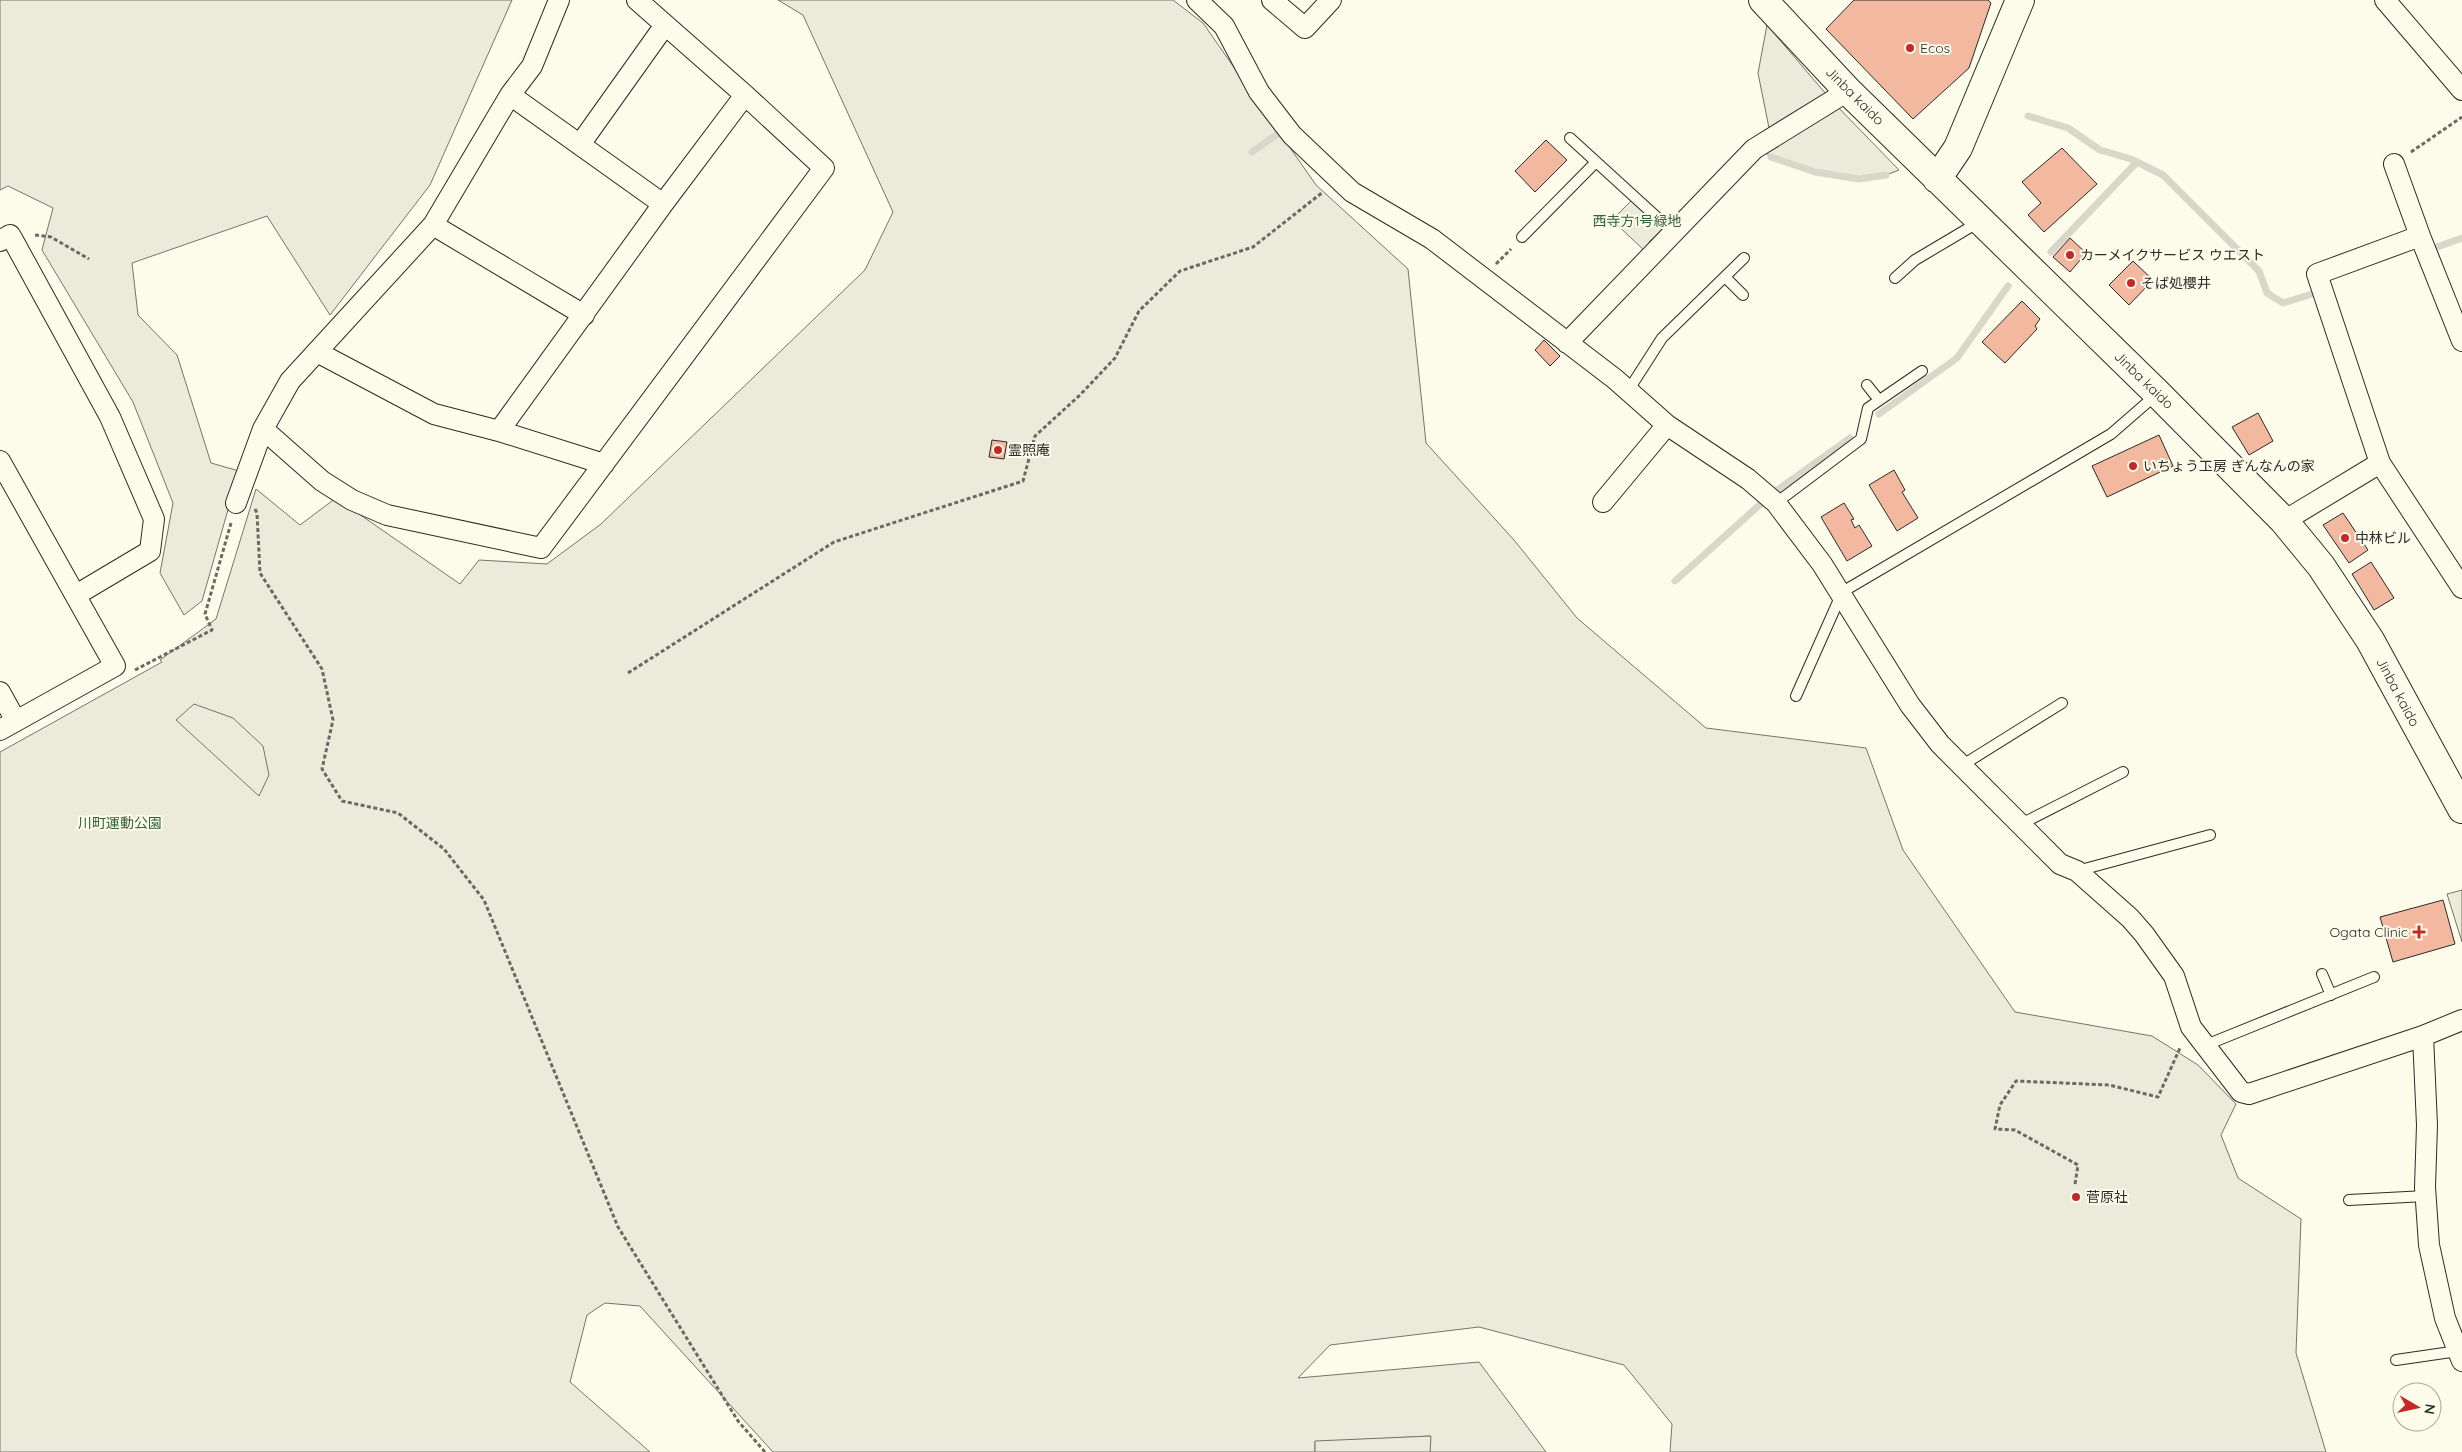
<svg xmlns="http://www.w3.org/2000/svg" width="2462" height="1452" font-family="Quicksand,'Noto Sans JP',sans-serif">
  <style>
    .green { fill: #ecebdb; stroke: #74746e }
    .parking { fill: #eceadb; stroke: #74746e }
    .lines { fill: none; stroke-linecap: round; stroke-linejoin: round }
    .stream { stroke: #d8d7c9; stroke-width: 7 }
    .building { fill: #f2b8a0; stroke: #2b2b2b }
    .lane-casing { stroke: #2b2b2b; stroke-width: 12 }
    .street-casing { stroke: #2b2b2b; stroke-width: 22 }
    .secondary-casing { stroke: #2b2b2b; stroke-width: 30 }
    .path { stroke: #6a6964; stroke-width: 3; stroke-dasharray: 4 2.5; stroke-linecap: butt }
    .lane { stroke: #fdfbea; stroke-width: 10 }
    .street { stroke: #fdfbea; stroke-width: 20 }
    .secondary { stroke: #fdfbea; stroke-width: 28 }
    .poi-dot { fill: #c62828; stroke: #fdfbea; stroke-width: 2 }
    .labels { text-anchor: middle; stroke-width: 4; stroke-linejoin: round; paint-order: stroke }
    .poi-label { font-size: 14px; fill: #2b2b2b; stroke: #fdfbea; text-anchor: start }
    .street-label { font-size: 14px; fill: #2b2b2b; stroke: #fdfbea }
    .park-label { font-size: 14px; fill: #34623c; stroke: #fdfbea }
  </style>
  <rect width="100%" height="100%" fill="#fdfbea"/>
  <path class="green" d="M0,0H512L430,185L330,315L267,216L132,263L138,315L177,355L211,463L239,471L202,601L184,615L160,573L173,503L133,402L42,250L53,208L8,186L0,190Z
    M778,0H1173L1203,23L1316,185L1408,269L1426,443L1514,540L1577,618L1706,728L1866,748L1903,850L2015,1012L2152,1036L2198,1065L2236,1104L2221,1135L2238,1178L2301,1219L2296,1353L2326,1452H1670L1672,1424L1624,1365L1479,1327L1330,1345L1298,1378L1479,1362L1546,1452H1430V1436L1315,1442V1452H773L640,1306L605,1303L587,1315L570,1382L650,1452H0V752L162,662L160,660L216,619L256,489L300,525L336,498L460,584L479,560L547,564L601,524L865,270L893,212L803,15Z
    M1635,197L1666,226L1649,242L1648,254L1612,220Z"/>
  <path class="parking" d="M1767,25L1832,101L1899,170L1886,175L1859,179L1815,172L1754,149L1771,138L1758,73Z
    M194,704L233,718L263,746L269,775L259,796L176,720Z
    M2462,890V942L2447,894Z
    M1431,1436L1430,1452H1315V1441Z"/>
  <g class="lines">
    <path class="stream" d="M2028,116L2068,128L2100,150L2131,159L2163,175L2259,271L2267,293L2283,303L2312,294
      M1252,152L1282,131
      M1771,157L1815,172L1859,179L1886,175
      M2437,247L2462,238
      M2051,252L2136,163
      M1879,414L1957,358L2008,286
      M1776,491L1850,438
      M1675,581L1765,500"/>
  </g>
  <path class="building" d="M1854,0H1988L1991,3L1969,68L1913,119L1826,29Z
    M1546,140L1567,160L1535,192L1515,171Z
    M2062,148L2097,184L2044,232L2028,215L2041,203L2022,182Z
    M2070,238L2086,253L2070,272L2053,257Z
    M2133,261L2153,280L2129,305L2109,285Z
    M2022,301L2040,319L2035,326L2037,329L2005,363L1982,342Z
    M1544,340L1560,356L1550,366L1535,350Z
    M2258,413L2273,441L2249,455L2232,427Z
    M2159,435L2173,466L2107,497L2092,466Z
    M992,440L1007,442L1004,459L989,457Z
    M1894,470L1905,490L1902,492L1918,518L1897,531L1869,485Z
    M1844,503L1854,519L1851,520L1855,528L1859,525L1872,546L1847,561L1821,517Z
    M2343,513L2368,550L2349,563L2323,525Z
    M2371,562L2394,598L2374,610L2352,574Z
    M2443,900L2455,944L2393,962L2380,917Z"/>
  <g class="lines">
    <defs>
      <path id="lane" d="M1570,138L1673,232
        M1522,237L1596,162
        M1725,277L1743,295
        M1895,278L1915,260L1979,222
        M1867,385L1879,400
        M1628,391L1662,338L1744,258
        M1776,503L1861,439L1868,408L1922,371
        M1796,696L1841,595L1849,588L2111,434L2157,394
        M1961,766L2062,703
        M2021,824L2123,772
        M2077,871L2210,835
        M2322,974L2331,995
        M2206,1045L2374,977
        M2349,1200L2426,1196
        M2396,1360L2458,1351"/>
      <path id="street" d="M1197,0L1224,26L1259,92L1292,135L1352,192L1432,239L1615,379L1667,425L1748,479L1776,503L1822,564L1910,705L1940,744L2060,864L2077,871L2130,918L2144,934L2174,976L2191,1027L2241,1092L2249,1094L2423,1036L2462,1020
        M1272,0L1305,28L1331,0
        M2385,0L2462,90
        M510,95L663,204
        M581,143L665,25
        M2394,164L2420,236
        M433,225L584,315
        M0,241L10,235L13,240L110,417L154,519L150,551L76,595
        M2462,341L2420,236L2317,274L2380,463L2462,588
        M1567,343L1754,149L1848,91
        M317,352L434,414L499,431L604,464
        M263,429L322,481L352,500L387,515L541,548L824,168L745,95L637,0
        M499,431L663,204L745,95
        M0,461L115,666L0,730
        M1603,502L1667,425
        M236,503L263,429L290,381L433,225L510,95L532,66L559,0
        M2284,521L2380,463
        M0,692L16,721
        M2423,1036L2427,1125L2425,1187L2429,1245L2445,1318L2462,1361"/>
      <path id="secondary" d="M1763,0L1848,91L2158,394L2284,521L2321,566L2370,640L2462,809
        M1937,179L1958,148L2020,0"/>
    </defs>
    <use href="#lane" class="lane-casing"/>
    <use href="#street" class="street-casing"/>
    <use href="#secondary" class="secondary-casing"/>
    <path class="path" d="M2411,152L2462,117
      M35,235L51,237L89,259
      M1496,264L1511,249
      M255,509L257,513L260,573L322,669L333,720L322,769L342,801L398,813L444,849L484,900L618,1227L738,1421L765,1452
      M135,670L212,630L205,614L231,523
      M628,673L834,542L1023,481L1035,436L1080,395L1115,358L1139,311L1180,271L1253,247L1323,192
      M2075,1184L2078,1165L2015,1130L1995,1129L2000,1105L2016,1081L2109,1085L2158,1097L2180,1048"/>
    <use href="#lane" class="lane"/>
    <use href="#street" class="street"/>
    <use href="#secondary" class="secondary"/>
  </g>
  <g class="poi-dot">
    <circle cx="1910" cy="48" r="5"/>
    <circle cx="2070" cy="255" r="5"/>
    <circle cx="2131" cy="283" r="5"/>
    <circle cx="998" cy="450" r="5"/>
    <circle cx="2133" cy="466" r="5"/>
    <circle cx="2345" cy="538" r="5"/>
    <path d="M2416.5 924.5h5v5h5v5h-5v5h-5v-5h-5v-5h5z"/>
    <circle cx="2076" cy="1197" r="5"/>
  </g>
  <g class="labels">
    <g class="poi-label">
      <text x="1920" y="53">Ecos</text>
      <text x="2080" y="260">カーメイクサービス ウエスト</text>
      <text x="2141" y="288">そば処櫻井</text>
      <text x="1008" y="455">霊照庵</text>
      <text x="2143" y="471">いちょう工房 ぎんなんの家</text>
      <text x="2355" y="543">中林ビル</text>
      <text x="2408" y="937" text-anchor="end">Ogata Clinic</text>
      <text x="2086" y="1202">菅原社</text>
    </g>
    <g class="street-label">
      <text transform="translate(1855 96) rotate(45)" y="5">Jinba kaido</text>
      <text transform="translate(2144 380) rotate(44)" y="5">Jinba kaido</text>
      <text transform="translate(2398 692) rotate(62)" y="5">Jinba kaido</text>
    </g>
    <g class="park-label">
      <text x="1637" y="226">西寺方1号緑地</text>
      <text x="120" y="828">川町運動公園</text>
    </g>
  </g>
  <g transform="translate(2417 1407) rotate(99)"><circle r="24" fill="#fdfbea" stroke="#a9a89e"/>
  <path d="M0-4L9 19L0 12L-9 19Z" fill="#c62828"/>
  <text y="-8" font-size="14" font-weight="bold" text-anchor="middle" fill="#2b2b2b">N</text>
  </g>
</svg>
